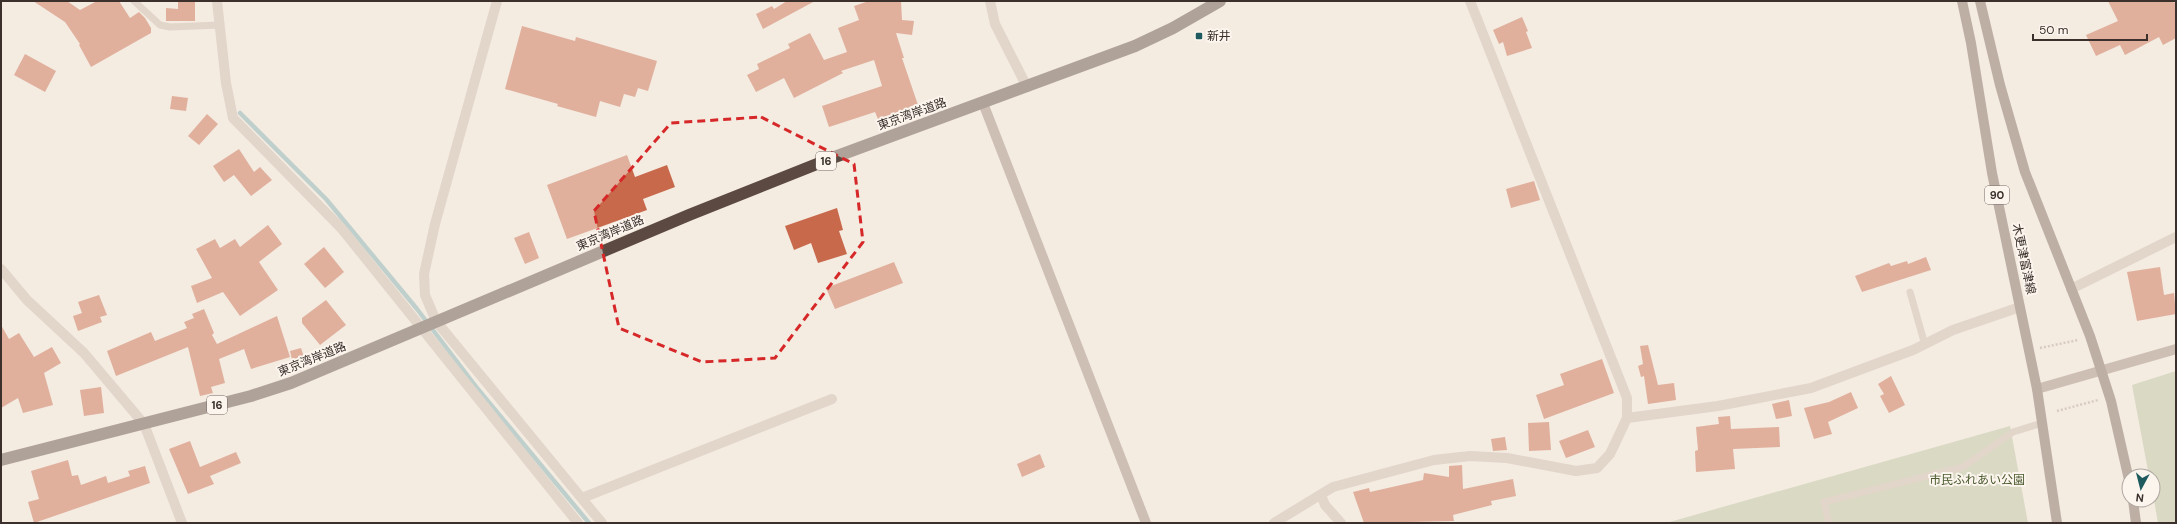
<svg xmlns="http://www.w3.org/2000/svg" width="2177" height="524" font-family="'DM Sans','Noto Sans JP',sans-serif">
  <style>
    .green { fill: #b8c4a0 }
    .lines { fill: none; stroke-linecap: round; stroke-linejoin: round }
    .stream { stroke: #7fb0b2; stroke-width: 4.5 }
    .building { fill: #c8694b }
    .path { stroke: #b9a596; stroke-width: 2.5; stroke-dasharray: 2 2; stroke-linecap: butt }
    .lane { stroke: #cdbbac; stroke-width: 7 }
    .street { stroke: #cdbbac; stroke-width: 10 }
    .secondary { stroke: #a18a7d; stroke-width: 10 }
    .primary { stroke: #7d675c; stroke-width: 10 }
    .highway { stroke: #5c4a42; stroke-width: 12 }
    .marked { fill: none; stroke: #d62828; stroke-width: 3; stroke-dasharray: 8 5; stroke-linejoin: round }
    .poi-dot { fill: #1f5a5e; stroke: #fbf5ee; stroke-width: 1.5 }
    .labels { text-anchor: middle; stroke-width: 4; stroke-linejoin: round; paint-order: stroke }
    .shield { fill: #fbf5ee; stroke: #756b66; stroke-width: 1 }
    .shield-label { font-size: 11px; font-weight: bold; fill: #3b302b }
    .poi-label { font-size: 12px; fill: #3b302b; stroke: #fbf5ee; text-anchor: start }
    .street-label { font-size: 12px; fill: #3b302b; stroke: #fbf5ee }
    .park-label { font-size: 12px; fill: #4a5a2e; stroke: #fbf5ee }
  </style>
  <rect width="100%" height="100%" fill="#f4ebe1"/>
  <path class="green" d="M2176,371V523H2158L2153,494V476H2149L2132,385Z
    M2010,426L2028,523H1666Z"/>
  <g class="lines">
    <path class="stream" d="M240,113L326,199L417,309L477,388L589,523"/>
  </g>
  <path class="building" d="M33,1H67L80,10L97,1H119L130,18L139,12L145,18L151,28V33L91,67L79,45L80,44L65,22Z
    M787,1H815L763,29L756,14L772,6L774,9Z
    M869,1H901L902,20L914,21L912,35L896,33L904,58H902L918,105L878,119L875,112L829,127L822,106L882,86L874,60L841,71L843,73L794,98L784,78L756,92L747,75L759,69L757,64L790,48L788,44L810,33L824,60L847,52L838,28L859,20L854,6Z
    M2108,1H2170L2176,3V38L2163,45L2159,37L2125,55L2120,45L2096,56L2086,35L2118,21Z
    M178,2H195V21H166V8L178,9Z
    M1522,17L1528,31L1526,32L1532,48L1507,56L1503,42L1499,44L1493,30Z
    M522,26L575,41L576,37L657,61L648,91L638,88L635,97L624,94L620,107L600,101L596,117L557,106L558,104L505,89Z
    M25,54L56,71L45,92L14,75Z
    M172,96L188,98L186,111L170,109Z
    M207,114L218,124L199,145L188,136Z
    M239,149L254,172L260,167L272,180L251,196L234,175L224,182L213,166Z
    M627,155L635,177L667,165L675,187L643,199L647,210L567,239L547,185Z
    M1534,181L1540,200L1511,208L1506,189Z
    M837,208L843,230L839,231L847,254L818,263L811,243L794,250L785,226Z
    M268,225L282,244L259,262L278,290L240,316L223,292L197,303L191,286L212,278L196,249L215,239L220,248L235,239L240,247Z
    M529,232L539,258L525,264L514,238Z
    M324,247L344,272L325,288L304,264Z
    M1926,257L1931,270L1862,292L1855,276L1889,263L1891,266L1907,261L1908,264Z
    M894,262L903,283L835,309L826,288Z
    M2160,267L2164,295L2174,293L2176,314L2137,321L2127,272Z
    M99,295L107,315L100,317L102,322L78,331L73,316L82,313L78,302Z
    M326,300L346,325L320,345L302,323V318Z
    M204,309L214,333L212,335L217,344L277,316L290,357L251,369L244,349L219,359L225,383L211,387L213,393L200,396L188,347L116,376L107,351L151,332L155,341L187,328L184,322L194,318L192,314Z
    M1,325L9,339L19,333L34,357L52,347L61,363L44,373L53,405L23,413L18,398L1,408Z
    M1648,345L1658,385L1674,383L1676,400L1648,404L1644,376L1641,377L1638,366L1643,364L1640,346Z
    M301,348L305,360L293,364L290,351Z
    M1602,359L1614,393L1544,419L1536,395L1564,385L1560,374Z
    M1891,376L1905,405L1889,413L1880,396L1884,394L1878,384Z
    M101,387L104,413L84,416L80,390Z
    M1851,392L1858,408L1828,422L1832,434L1814,439L1804,408L1829,402Z
    M1789,400L1792,416L1776,419L1772,404Z
    M1730,416L1731,429L1779,427L1780,447L1733,449L1735,469L1696,472L1695,451L1698,450L1696,427L1719,424L1718,417Z
    M1549,422L1551,450L1529,451L1528,423Z
    M1588,430L1595,447L1566,458L1559,441Z
    M1505,437L1507,450L1493,451L1491,439Z
    M190,441L200,467L236,452L241,463L210,476L214,484L188,494L169,449Z
    M1040,454L1045,467L1022,477L1017,464Z
    M68,460L72,476L78,475L81,485L106,476L108,483L130,476L128,471L145,466L150,483L34,523L28,502L39,499L31,471Z
    M1462,465L1463,489L1513,479L1516,496L1491,501L1492,505L1453,515L1454,521L1364,523L1353,492L1369,488L1370,492L1423,480L1424,473L1449,477V466Z"/>
  <g class="lines">
    <path class="path" d="M2040,348L2078,340
      M2057,411L2098,400"/>
    <path class="lane" d="M134,1L160,25L170,27L220,25
      M1910,292L1925,345
      M1829,523L1824,502L1963,467L2013,432L2042,423"/>
    <path class="street" d="M217,1L226,83L233,118L342,229L578,523
      M497,1L435,224L424,274L425,295L436,321L602,523
      M990,1L995,24L1027,87
      M1,269L27,300L84,353L144,424L182,523
      M2071,289L2176,237
      M1627,418L1718,406L1811,388L1913,350L1953,330L2020,307
      M1321,495L1325,505L1341,523
      M582,498L832,399
      M1274,523L1333,487L1434,460L1470,456L1507,458L1576,471L1597,468L1610,454L1627,418V398L1470,1"/>
    <path class="secondary" d="M983,103L1146,523
      M2037,389L2176,349"/>
    <path class="primary" d="M1962,1L1971,43L1992,173L2037,389L2057,523
      M1980,1L2000,85L2025,172L2090,336L2111,401L2129,480
      M2133,500L2136,523"/>
    <path class="highway" d="M1,460L251,396L291,383L689,215L832,158L1135,46L1173,28L1220,1"/>
  </g>
  <path d="M0 0H2177V524H0ZM761,117L854,164L863,242L775,358L702,362L619,328L594,211L671,123Z" fill="#f4ebe1" fill-opacity=".55" fill-rule="evenodd"/>
  <path class="marked" d="M761,117L854,164L863,242L775,358L702,362L619,328L594,211L671,123Z"/>
  <rect class="poi-dot" x="1195" y="32" width="8" height="8" rx="2"/>
  <g class="labels">
    <g class="shield">
      <rect x="816" y="152" width="20" height="18" rx="3"/>
      <rect x="1985" y="186" width="24" height="18" rx="3"/>
      <rect x="207" y="396" width="20" height="18" rx="3"/>
    </g>
    <g class="shield-label">
      <text x="826" y="165">16</text>
      <text x="1997" y="199">90</text>
      <text x="217" y="409">16</text>
    </g>
    <g class="poi-label">
      <text x="1207" y="40">新井</text>
    </g>
    <g class="street-label">
      <text transform="translate(912 114) rotate(-20)" y="4">東京湾岸道路</text>
      <text transform="translate(610 233) rotate(-23)" y="4">東京湾岸道路</text>
      <text transform="translate(2024 259) rotate(78)" y="4">木更津富津線</text>
      <text transform="translate(312 359) rotate(-22)" y="4">東京湾岸道路</text>
    </g>
    <g class="park-label">
      <text x="1977" y="484">市民ふれあい公園</text>
    </g>
  </g>
  <rect width="2177" height="524" fill="none" stroke="#3b302b" stroke-width="4"/>
  <g transform="translate(2141 488) rotate(187)"><circle r="19" fill="#fbf5ee" stroke="#aea6a0"/>
  <path d="M0-3L7 15L0 10L-7 15Z" fill="#1f5a5e"/>
  <text y="-6" font-size="11" font-weight="bold" text-anchor="middle" fill="#3b302b">N</text>
  </g>
  <path d="M2033 34v6h114v-6" fill="none" stroke="#3b302b" stroke-width="2"/>
  <text x="2039" y="34" font-size="12" fill="#3b302b" stroke="#fbf5ee" stroke-width="3" paint-order="stroke">50 m</text>
</svg>
